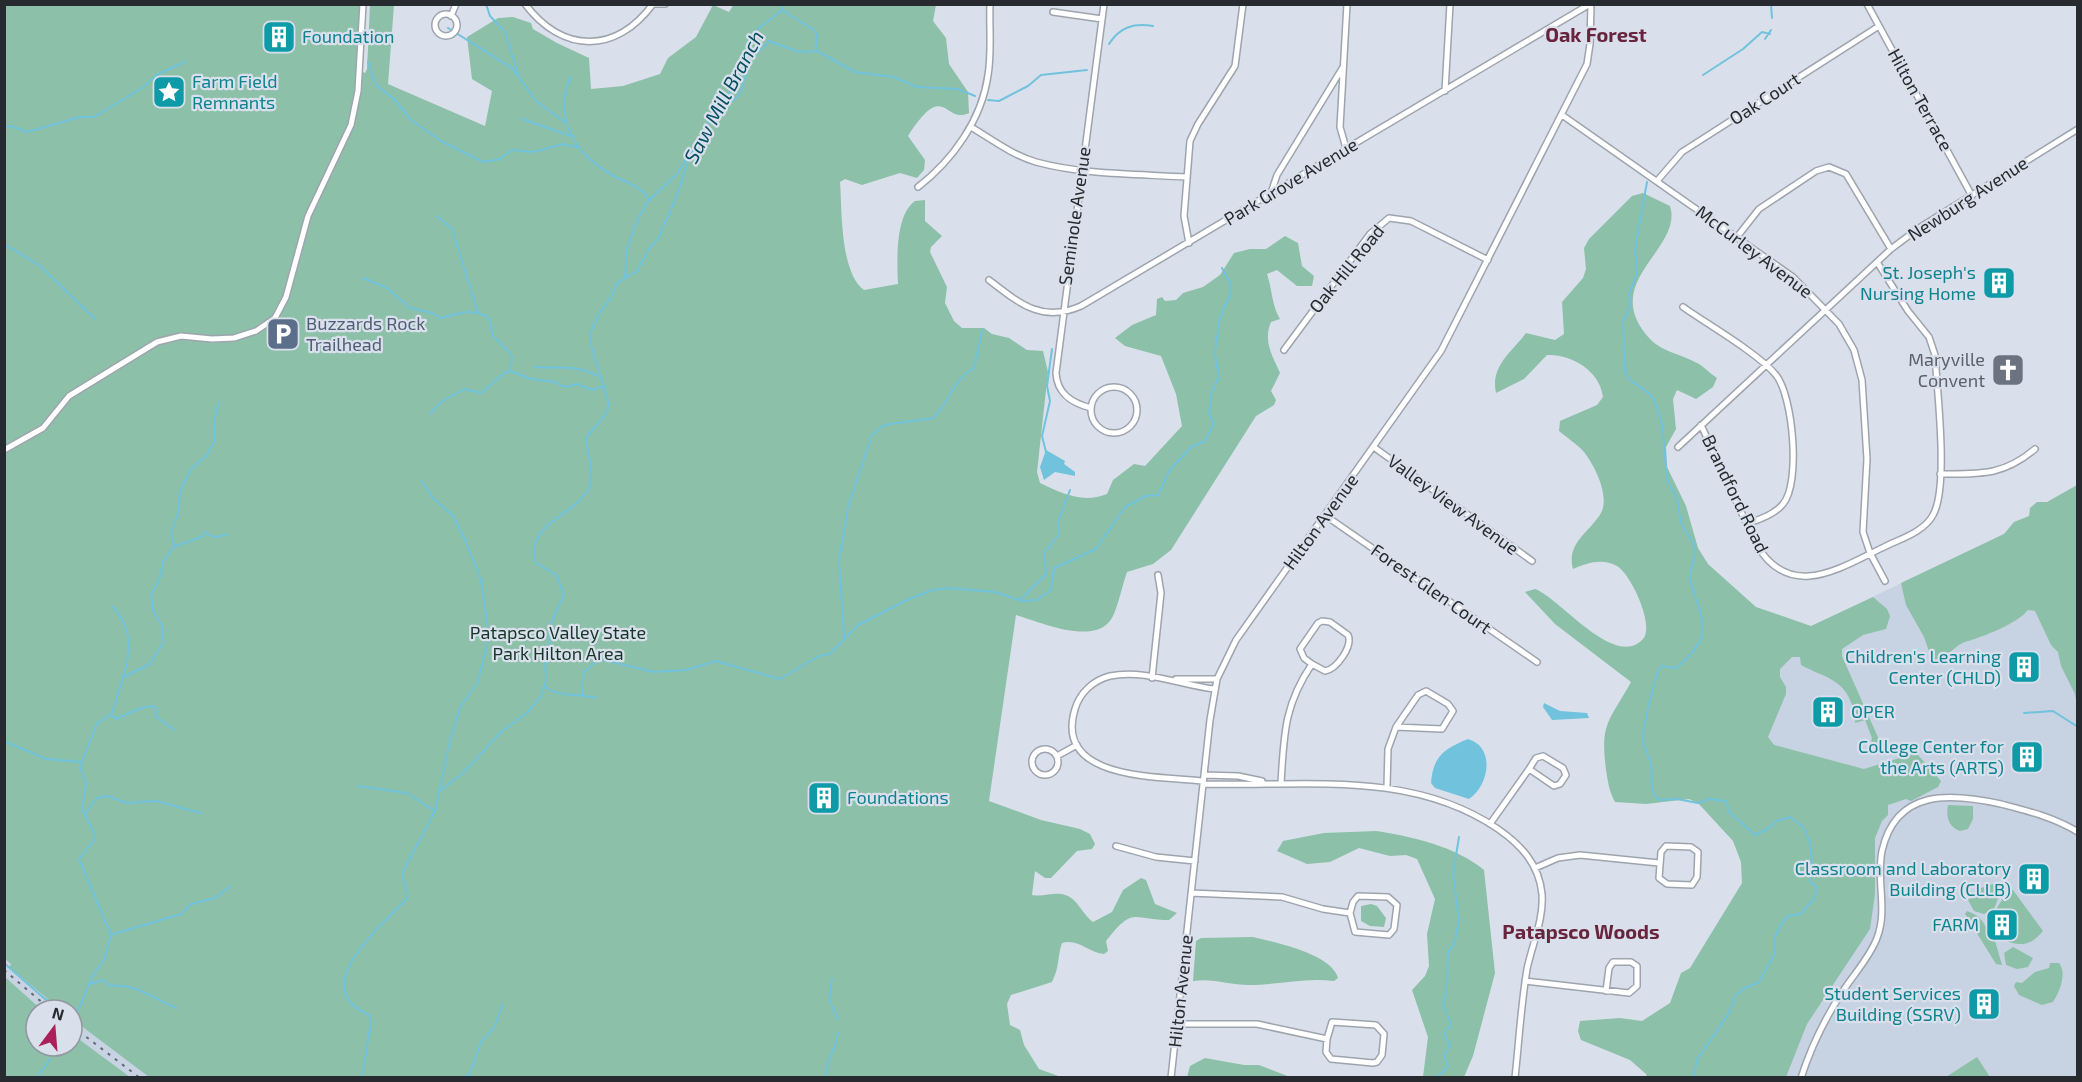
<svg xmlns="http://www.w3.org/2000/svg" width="2082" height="1082" font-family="'Exo 2',sans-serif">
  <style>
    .built { fill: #c7d2e2 }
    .green { fill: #8cc0a8 }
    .water { fill: #71c2dc }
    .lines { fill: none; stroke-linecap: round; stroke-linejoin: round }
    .stream { stroke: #71c2dc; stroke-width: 2 }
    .street-casing { stroke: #9ea4ae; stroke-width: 8 }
    .street { stroke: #fff; stroke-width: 5 }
    .rail { stroke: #666b71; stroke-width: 2; stroke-dasharray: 3 6; stroke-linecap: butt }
    .labels { text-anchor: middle; stroke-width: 4.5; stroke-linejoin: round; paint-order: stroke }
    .culture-label { font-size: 18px; fill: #0d838f; stroke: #d9e0eb; text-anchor: end }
    .street-label { font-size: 18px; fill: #272a2e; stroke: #d9e0eb }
    .service-label { font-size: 18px; fill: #4e5e75; stroke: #d9e0eb; text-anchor: start }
    .worship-label { font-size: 18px; fill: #5b616d; stroke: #d9e0eb; text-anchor: end }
    .park-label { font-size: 18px; fill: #153628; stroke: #d9e0eb }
    .neighbourhood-label { font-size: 20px; font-weight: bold; fill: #68243c; stroke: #d9e0eb }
    .water-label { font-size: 20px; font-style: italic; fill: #054e61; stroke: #d9e0eb }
  </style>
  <rect width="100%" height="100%" fill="#d9e0eb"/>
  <path class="built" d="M2077,499V1077H1701L1782,822L1745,658Z
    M4,931L22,947L9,967L61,1010H42L5,977Z
    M72,1019L127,1060L149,1077H130L72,1034Z"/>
  <path class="green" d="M734,4L936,5L933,21L946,38L949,64L968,92L969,113C944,125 945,78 908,136L925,160L924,170L917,178L900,173L862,185L845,179L840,182C842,209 840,273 864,290L898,284C897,261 895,215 915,201L925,200V221L942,236L931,247L930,252L947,287L945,303L954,321L962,328H984L992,334L1009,338L1027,350L1043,351L1048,372L1037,472L1040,483C1062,493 1082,504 1107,494L1113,480L1134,464L1145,466L1182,426L1176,394L1161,356L1125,346L1115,338L1132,325L1156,315L1157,299L1162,297L1165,301L1176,300L1183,293L1203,287L1220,275L1234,253L1250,249H1266L1285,236L1298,243L1302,266L1314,276L1312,286H1297L1277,270L1267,274C1272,289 1272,306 1280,319L1271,322C1263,341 1272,355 1280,373L1271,391L1276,400L1274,405L1256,416L1171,550L1153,564L1127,572C1122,586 1119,603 1113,616C1098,648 1040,622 1016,615L989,801L1041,820L1080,829L1090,834L1095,844L1092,849L1077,851L1051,878H1045L1035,871L1032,895C1042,897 1051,893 1061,894C1077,896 1081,913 1093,922L1112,912L1123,890L1141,878L1146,880L1155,904L1177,913L1169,920C1132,920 1134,905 1106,941L1108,951L1104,954C1089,953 1078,938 1062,943C1057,958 1060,966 1052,982L1011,995L1007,1004L1010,1025L1020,1030L1024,1045L1039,1069L1061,1077H149L72,1019V1010H61L9,967L11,964L4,958V5H360L356,68L365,73L367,69L370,5H394L388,84L485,126L492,91L472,79L467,37L498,18L513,17L531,23L533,29L557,43L589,58L591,89L623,86L660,74L668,58L696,37L713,5L729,12Z
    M1643,193L1670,206C1684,250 1597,281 1650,339C1662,352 1684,355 1699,364C1705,368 1711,374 1717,378L1713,387L1696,399L1677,390L1673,399L1676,429L1666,447L1667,467L1686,506L1698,548L1708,564L1756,607L1811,626L1873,597L1887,609L1890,616L1886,629L1863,635L1842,649V656L1884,751H1879L1871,743L1872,738L1865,720L1855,723C1857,713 1855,714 1852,705C1844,679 1823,677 1801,665L1800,657H1792L1780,669V677L1786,687V694L1768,737L1774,745L1864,769L1912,754L1918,755L1941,781L1938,787L1911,801L1906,799L1888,805V815L1882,821L1875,838V894L1870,929L1807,1024L1786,1077H1647L1646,1074L1630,1060L1581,1040L1578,1031L1580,1021L1620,1018L1642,1021L1670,1003L1681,973L1690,968L1742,883L1741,862L1733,841L1698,803L1689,799L1646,804L1615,802C1609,791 1608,782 1606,770C1600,722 1609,722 1631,682L1555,624L1525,592L1535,589C1560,598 1615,670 1643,639C1655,626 1631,574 1617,566C1602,558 1587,563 1573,569C1566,543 1589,533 1601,513C1610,496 1595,466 1584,452C1577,444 1567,438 1559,431L1560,421L1597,405L1603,397C1600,371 1572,354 1547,355L1524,379L1496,393C1490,366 1512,352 1526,333L1555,340L1564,334L1562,302L1583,278L1586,269L1584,248L1589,239L1632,196Z
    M2077,485V706L2075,694L2061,666L2058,652L2051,645L2035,611L2028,610C2017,624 1982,637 1965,642C1953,646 1946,661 1932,660L1924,637L1906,605L1901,583L2004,534L2014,522L2029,516L2030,508L2037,502H2047Z
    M1948,805L1973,806V819L1968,829L1960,831C1948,827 1946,816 1948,805Z
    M1376,831C1411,836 1457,847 1484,870L1495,973L1473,1056L1464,1077H1423L1428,1037L1412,990L1425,976L1429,966L1427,934L1435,899L1417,859L1406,855L1390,856L1359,848L1330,862L1307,864L1277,851L1283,841L1324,833Z
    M1993,884L2000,893L1994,909L1984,914L1974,911L1968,900L1981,888Z
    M2010,890H2013L2043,931C2032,945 2019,948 2002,939L2001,936L2015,925L2004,911L1992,923L1994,926H1992C1991,913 2002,900 2010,890Z
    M1371,904L1377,906L1386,918L1384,927L1370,926L1361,921V906Z
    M1967,911C1979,915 1985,922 1988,933L1994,937L2002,965L1996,964L1965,914Z
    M1253,937C1274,942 1332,954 1338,978L1334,981C1305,977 1278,985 1249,985C1229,985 1213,978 1193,981L1196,941L1201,938Z
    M2013,947L2033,958L2028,967L2017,969L2006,965L2004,953Z
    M2050,963H2059C2067,973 2060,991 2053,1002L2042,1005L2019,995L2014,986L2016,982L2022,983L2035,972L2049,968Z
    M5,977L42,1010H36V1046H72V1034L130,1077H5Z
    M1977,1057L1990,1077H1946Z
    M1205,1058L1244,1065H1259L1290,1077H1187L1190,1066Z"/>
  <path class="water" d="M1046,450L1065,461L1064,464L1075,472V476L1055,472L1044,480L1040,467Z
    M1544,703L1560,711L1587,713L1589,718L1552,720L1543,707Z
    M1468,739C1496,747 1489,786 1469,799L1435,788L1431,783C1433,756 1444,749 1468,739Z"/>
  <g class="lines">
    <path class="stream" d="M486,4L490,16L505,32L518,74
      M1771,4L1772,18
      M782,10L814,30L817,34L816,51
      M448,28L512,68L536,101L567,124
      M1765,39L1771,30
      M1109,44C1120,27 1133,23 1153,26
      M368,62L374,81L378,87L394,99L411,120L441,141L483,162L500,159L512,150L534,152L563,144L577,147
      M1703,75L1743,49L1762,32L1770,34
      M571,77C563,95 562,109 568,127C578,153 596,167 620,179C633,185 642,188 650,201
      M988,100L999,101L1028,86L1041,75L1087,70
      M722,103C748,102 741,73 752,59C757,52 764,47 769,41L799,52L817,51L855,72L894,77L917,87L958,89L975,96
      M522,119L571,136
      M4,127L11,126L27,132L80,117H94L142,88L158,74L185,62
      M1647,182L1635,249L1637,274L1629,294L1630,307L1623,322L1625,372C1629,385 1648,387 1654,400C1666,426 1663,453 1668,481C1669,487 1674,491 1676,497C1679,506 1679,516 1682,524C1685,532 1691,537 1694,544C1699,556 1688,569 1690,580C1693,592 1705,620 1703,632C1700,645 1687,660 1676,668L1661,666C1655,674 1643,727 1643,738C1643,748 1649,756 1651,765C1653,777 1648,793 1660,800L1677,799L1698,803L1709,799L1726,801L1729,812L1755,835L1768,829L1776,821L1790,817C1794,820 1799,823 1802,826C1813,840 1813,866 1810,882L1817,887L1815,897L1801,914L1788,916L1781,924L1775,937V953L1759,982L1743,989L1736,995L1729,1013L1698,1058L1693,1078
      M437,216L452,229L478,313
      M4,244L39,265L95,319
      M625,277L627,249L637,221L647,202L677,174L691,151
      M363,278L387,288L410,308L432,313L440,318C458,314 472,307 489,318L493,336L512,355L511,371
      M534,367C558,369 576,364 598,376
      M430,414L441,402L464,389L481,393L504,373L511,371L531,379L555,382L564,387L577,384L592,390L605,386
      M1046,452L1042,436L1050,401L1047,386L1052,349
      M174,547L201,537L205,532L213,537L227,535
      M1020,600L1046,574L1044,554L1059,534L1058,522L1070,490
      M844,637L839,561L848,507L872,435L884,425L933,418C951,401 950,383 974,368L982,330
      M124,677L150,664L163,643V627L154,613L151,596L160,577L163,561L174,547L171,532L178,513L180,492L191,469L207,455L214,442V420L219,402
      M544,686C558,698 579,693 596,698
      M582,694L584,672L599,659L654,672L686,670L716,661L780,679L819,656L830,654L858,625L907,600L932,590L948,588L995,592L1022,601L1037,600L1051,590L1054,568L1096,549L1125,507L1146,496L1158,495L1170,470L1191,447L1205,441L1214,423L1209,414L1211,394L1219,377L1215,354L1219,320L1231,293V285L1222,268
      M2024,713L2053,711L2078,727
      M111,714L116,719L141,708L153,706L157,709L155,716L174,730
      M4,741L46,759L81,762
      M358,786L407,793L435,811
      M440,791L464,772L502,731L527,713L541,696L546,681L545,662L549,650L550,626L564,594L556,575L536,563C523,524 579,513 589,488C595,472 587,454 586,438L607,412L609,404L591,345V332L599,314L611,297L617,283L637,271L649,249L658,239L676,198L689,158L710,119L730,92L754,32L781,11L784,4
      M85,814L97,798L108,796L127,803L156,801L201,813
      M111,935L181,914L191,904L215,898L231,886
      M4,963L45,999L65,1010
      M832,978L829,999L838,1019
      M90,984L103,980L110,986C134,982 154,999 176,1008
      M74,1020L93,975L104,960L111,935L79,859L95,839V835L82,809L86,783L80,767L97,723L111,714L114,708C123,671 143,639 112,606
      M53,1052L57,1046
      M37,1078L50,1059
      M362,1078L371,1022L369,1015C304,986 384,925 408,897L402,873L435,811L449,745L460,707L478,682L489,636L481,580L465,540L453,516L432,497L422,481
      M461,1078L470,1074L481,1042L494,1028L503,1003
      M827,1078C824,1062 837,1048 838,1032
      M1436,1078L1448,1067L1444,1055L1450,1046L1444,1034L1451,1025L1443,1005L1447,989L1448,953L1455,941L1459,920L1453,874L1459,837"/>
    <defs>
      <path id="street" d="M525,4C563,54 616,54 653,4
        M654,4H665
        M1867,4L1972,196
        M1053,12L1102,19
        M435 25a11 11 0 1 1 22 0a11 11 0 1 1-22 0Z
        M451,16L456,4
        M1445,91L1450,4
        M1562,115L1793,277L1839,324L1854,350L1862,380L1867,459L1863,532L1870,553L1885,581
        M971,127C991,139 1012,155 1036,162C1084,175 1137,174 1187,177
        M1346,148L1340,127L1347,4
        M1657,181L1682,152L1879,26
        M918,187C953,160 982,119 988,75C992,52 989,28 990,4
        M1271,193L1277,175L1343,67
        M1737,237L1759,209L1816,171L1829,167L1846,174L1891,249
        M1189,243L1184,216L1190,141L1198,124L1235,66L1243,4
        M989,280C1020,304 1042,323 1081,306L1590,4
        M1683,307C1707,324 1759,354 1776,375C1793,396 1801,483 1783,504C1774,515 1759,519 1747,524
        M1284,350L1370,234L1389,218L1411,221L1488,260
        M1091 410a23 23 0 1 1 46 0a23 23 0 1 1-46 0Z
        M1091,408C1072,403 1057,394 1056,373L1104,4
        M1701,425L1756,544C1790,602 1840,568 1884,547C1900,539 1924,532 1933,515C1949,487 1937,390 1935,355L1929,337L1908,311L1877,262
        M1678,447L1891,249L1919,228L2078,129
        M1375,448L1532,561
        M4,450L43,428L69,396L157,342L181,336L212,339L234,338L256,331L275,318L286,297L308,216L351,125L358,91L363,4
        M1940,474C1980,474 2003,476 2035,449
        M1326,516L1537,662
        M1152,678L1161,593L1158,575
        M1176,679H1217
        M1032 762a13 13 0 1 1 26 0a13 13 0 1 1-26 0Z
        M1057,756L1077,745
        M1204,775L1238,776L1262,781
        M1203,781C1160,776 1053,781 1075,709C1080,692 1094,680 1110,676C1144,669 1181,685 1214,689
        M1281,783C1284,735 1284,705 1312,664L1325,671C1337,669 1353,646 1348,635L1330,622L1322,621L1318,623L1300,649L1304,658L1312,664
        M1203,784C1303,787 1410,769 1498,829C1521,845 1539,864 1542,894C1544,919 1532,945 1527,969C1521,1005 1519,1041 1515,1078
        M1387,787L1388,749L1396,727L1442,729L1453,711L1448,704L1426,691L1418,695L1396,727
        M1490,824L1529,769L1554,786L1560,784L1566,775L1563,768L1543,756L1536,758L1529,769
        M1116,846L1156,857L1195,861
        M1666,846L1691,847L1698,852L1697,877L1692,885L1667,884L1659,878L1661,852Z
        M1535,868L1558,858L1580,855L1659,863
        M1191,893L1282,897L1323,909L1350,913L1353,902L1358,896L1388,897L1397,905L1394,929L1389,935L1355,932L1350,913
        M1525,981L1629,993L1637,986V966L1631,962H1613L1609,968L1606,991
        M1178,1024H1257L1327,1039L1332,1022L1376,1025L1384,1034L1382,1055L1377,1062L1373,1063L1331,1059L1326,1052L1327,1039
        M1171,1078L1210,720L1217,679L1236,640L1441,351L1587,64L1590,44L1591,4
        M1801,1078C1811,1047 1825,1018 1843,991C1854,974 1870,957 1877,938C1888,910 1876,880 1882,851C1896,788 1952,793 2001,804C2028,811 2053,817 2078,832"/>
    </defs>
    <use href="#street" class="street-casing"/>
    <use href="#street" class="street"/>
    <path class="rail" d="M4,970L51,1010
      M72,1026L140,1078"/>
  </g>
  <defs>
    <symbol id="building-square" viewBox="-11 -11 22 22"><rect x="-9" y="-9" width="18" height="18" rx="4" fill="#0f9aa8" stroke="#d9e0eb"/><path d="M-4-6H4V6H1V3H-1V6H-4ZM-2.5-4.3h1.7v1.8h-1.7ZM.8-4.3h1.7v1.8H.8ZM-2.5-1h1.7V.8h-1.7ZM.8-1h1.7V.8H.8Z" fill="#fff"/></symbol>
    <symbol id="sight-square" viewBox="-11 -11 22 22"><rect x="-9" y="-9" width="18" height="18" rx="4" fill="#0f9aa8" stroke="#d9e0eb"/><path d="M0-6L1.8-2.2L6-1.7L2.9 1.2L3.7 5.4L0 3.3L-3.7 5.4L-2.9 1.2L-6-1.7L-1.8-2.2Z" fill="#fff"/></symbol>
    <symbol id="parking-square" viewBox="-11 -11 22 22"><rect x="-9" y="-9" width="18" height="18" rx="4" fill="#5c6f8a" stroke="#d9e0eb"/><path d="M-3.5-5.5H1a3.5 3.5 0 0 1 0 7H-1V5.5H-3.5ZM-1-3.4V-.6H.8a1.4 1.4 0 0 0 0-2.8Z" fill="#fff"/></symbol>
    <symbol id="church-square" viewBox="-11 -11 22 22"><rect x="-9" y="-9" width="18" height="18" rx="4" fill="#6b7280" stroke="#d9e0eb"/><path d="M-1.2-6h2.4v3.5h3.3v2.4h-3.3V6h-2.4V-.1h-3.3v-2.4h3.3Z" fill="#fff"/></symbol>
  </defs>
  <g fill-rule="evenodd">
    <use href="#building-square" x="260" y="18" width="38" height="38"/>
    <use href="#sight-square" x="150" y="73" width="38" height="38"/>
    <use href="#building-square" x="1980" y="264" width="38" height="38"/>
    <use href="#parking-square" x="264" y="315" width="38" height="38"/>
    <use href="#church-square" x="1989" y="351" width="38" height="38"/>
    <use href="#building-square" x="2005" y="648" width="38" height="38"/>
    <use href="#building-square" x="1809" y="693" width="38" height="38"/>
    <use href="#building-square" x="2008" y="738" width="38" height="38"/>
    <use href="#building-square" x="805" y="779" width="38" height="38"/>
    <use href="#building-square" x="2015" y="860" width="38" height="38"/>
    <use href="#building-square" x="1983" y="906" width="38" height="38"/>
    <use href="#building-square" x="1965" y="985" width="38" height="38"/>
  </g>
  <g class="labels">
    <g class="culture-label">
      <text x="302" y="43" text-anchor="start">Foundation</text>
      <text x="192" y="88" text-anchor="start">Farm Field<tspan x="192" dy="21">Remnants</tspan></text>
      <text x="1976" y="279">St. Joseph's<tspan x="1976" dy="21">Nursing Home</tspan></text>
      <text x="2001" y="663">Children's Learning<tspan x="2001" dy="21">Center (CHLD)</tspan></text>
      <text x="1851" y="718" text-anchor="start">OPER</text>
      <text x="2004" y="753">College Center for<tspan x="2004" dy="21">the Arts (ARTS)</tspan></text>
      <text x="847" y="804" text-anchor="start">Foundations</text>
      <text x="2011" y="875">Classroom and Laboratory<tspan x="2011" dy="21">Building (CLLB)</tspan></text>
      <text x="1979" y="931">FARM</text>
      <text x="1961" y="1000">Student Services<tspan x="1961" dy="21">Building (SSRV)</tspan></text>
    </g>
    <g class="street-label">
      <text transform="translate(1765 99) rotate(-33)" y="6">Oak Court</text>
      <text transform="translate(1920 100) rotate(61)" y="6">Hilton Terrace</text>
      <text transform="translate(1291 182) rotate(-31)" y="6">Park Grove Avenue</text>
      <text transform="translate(1968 199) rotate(-33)" y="6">Newburg Avenue</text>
      <text transform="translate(1075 216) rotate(-82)" y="6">Seminole Avenue</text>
      <text transform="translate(1754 252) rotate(37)" y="6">McCurley Avenue</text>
      <text transform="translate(1347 269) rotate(-51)" y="6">Oak Hill Road</text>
      <text transform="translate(1735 494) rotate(64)" y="6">Brandford Road</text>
      <text transform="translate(1453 505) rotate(36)" y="6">Valley View Avenue</text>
      <text transform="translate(1321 522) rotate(-54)" y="6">Hilton Avenue</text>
      <text transform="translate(1431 589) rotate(35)" y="6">Forest Glen Court</text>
      <text transform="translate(1181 991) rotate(-84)" y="6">Hilton Avenue</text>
    </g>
    <g class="service-label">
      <text x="306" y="330">Buzzards Rock<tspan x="306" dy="21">Trailhead</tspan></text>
    </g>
    <g class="worship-label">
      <text x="1985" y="366">Maryville<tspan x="1985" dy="21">Convent</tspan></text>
    </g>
    <g class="park-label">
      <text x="558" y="639">Patapsco Valley State<tspan x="558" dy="21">Park Hilton Area</tspan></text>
    </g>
    <g class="neighbourhood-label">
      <text x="1596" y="42">Oak Forest</text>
      <text x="1581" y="939">Patapsco Woods</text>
    </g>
    <g class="water-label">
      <text transform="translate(724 97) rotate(-62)" y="7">Saw Mill Branch</text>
    </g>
  </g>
  <rect width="2082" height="1082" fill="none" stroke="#272a2e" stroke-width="12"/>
  <g transform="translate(54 1028) rotate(16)"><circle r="28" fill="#d9e0eb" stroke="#92979f" stroke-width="1.5"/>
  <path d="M0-4.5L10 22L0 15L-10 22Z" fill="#ac1f5b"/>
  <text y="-9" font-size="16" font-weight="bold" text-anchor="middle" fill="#272a2e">N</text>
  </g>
</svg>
